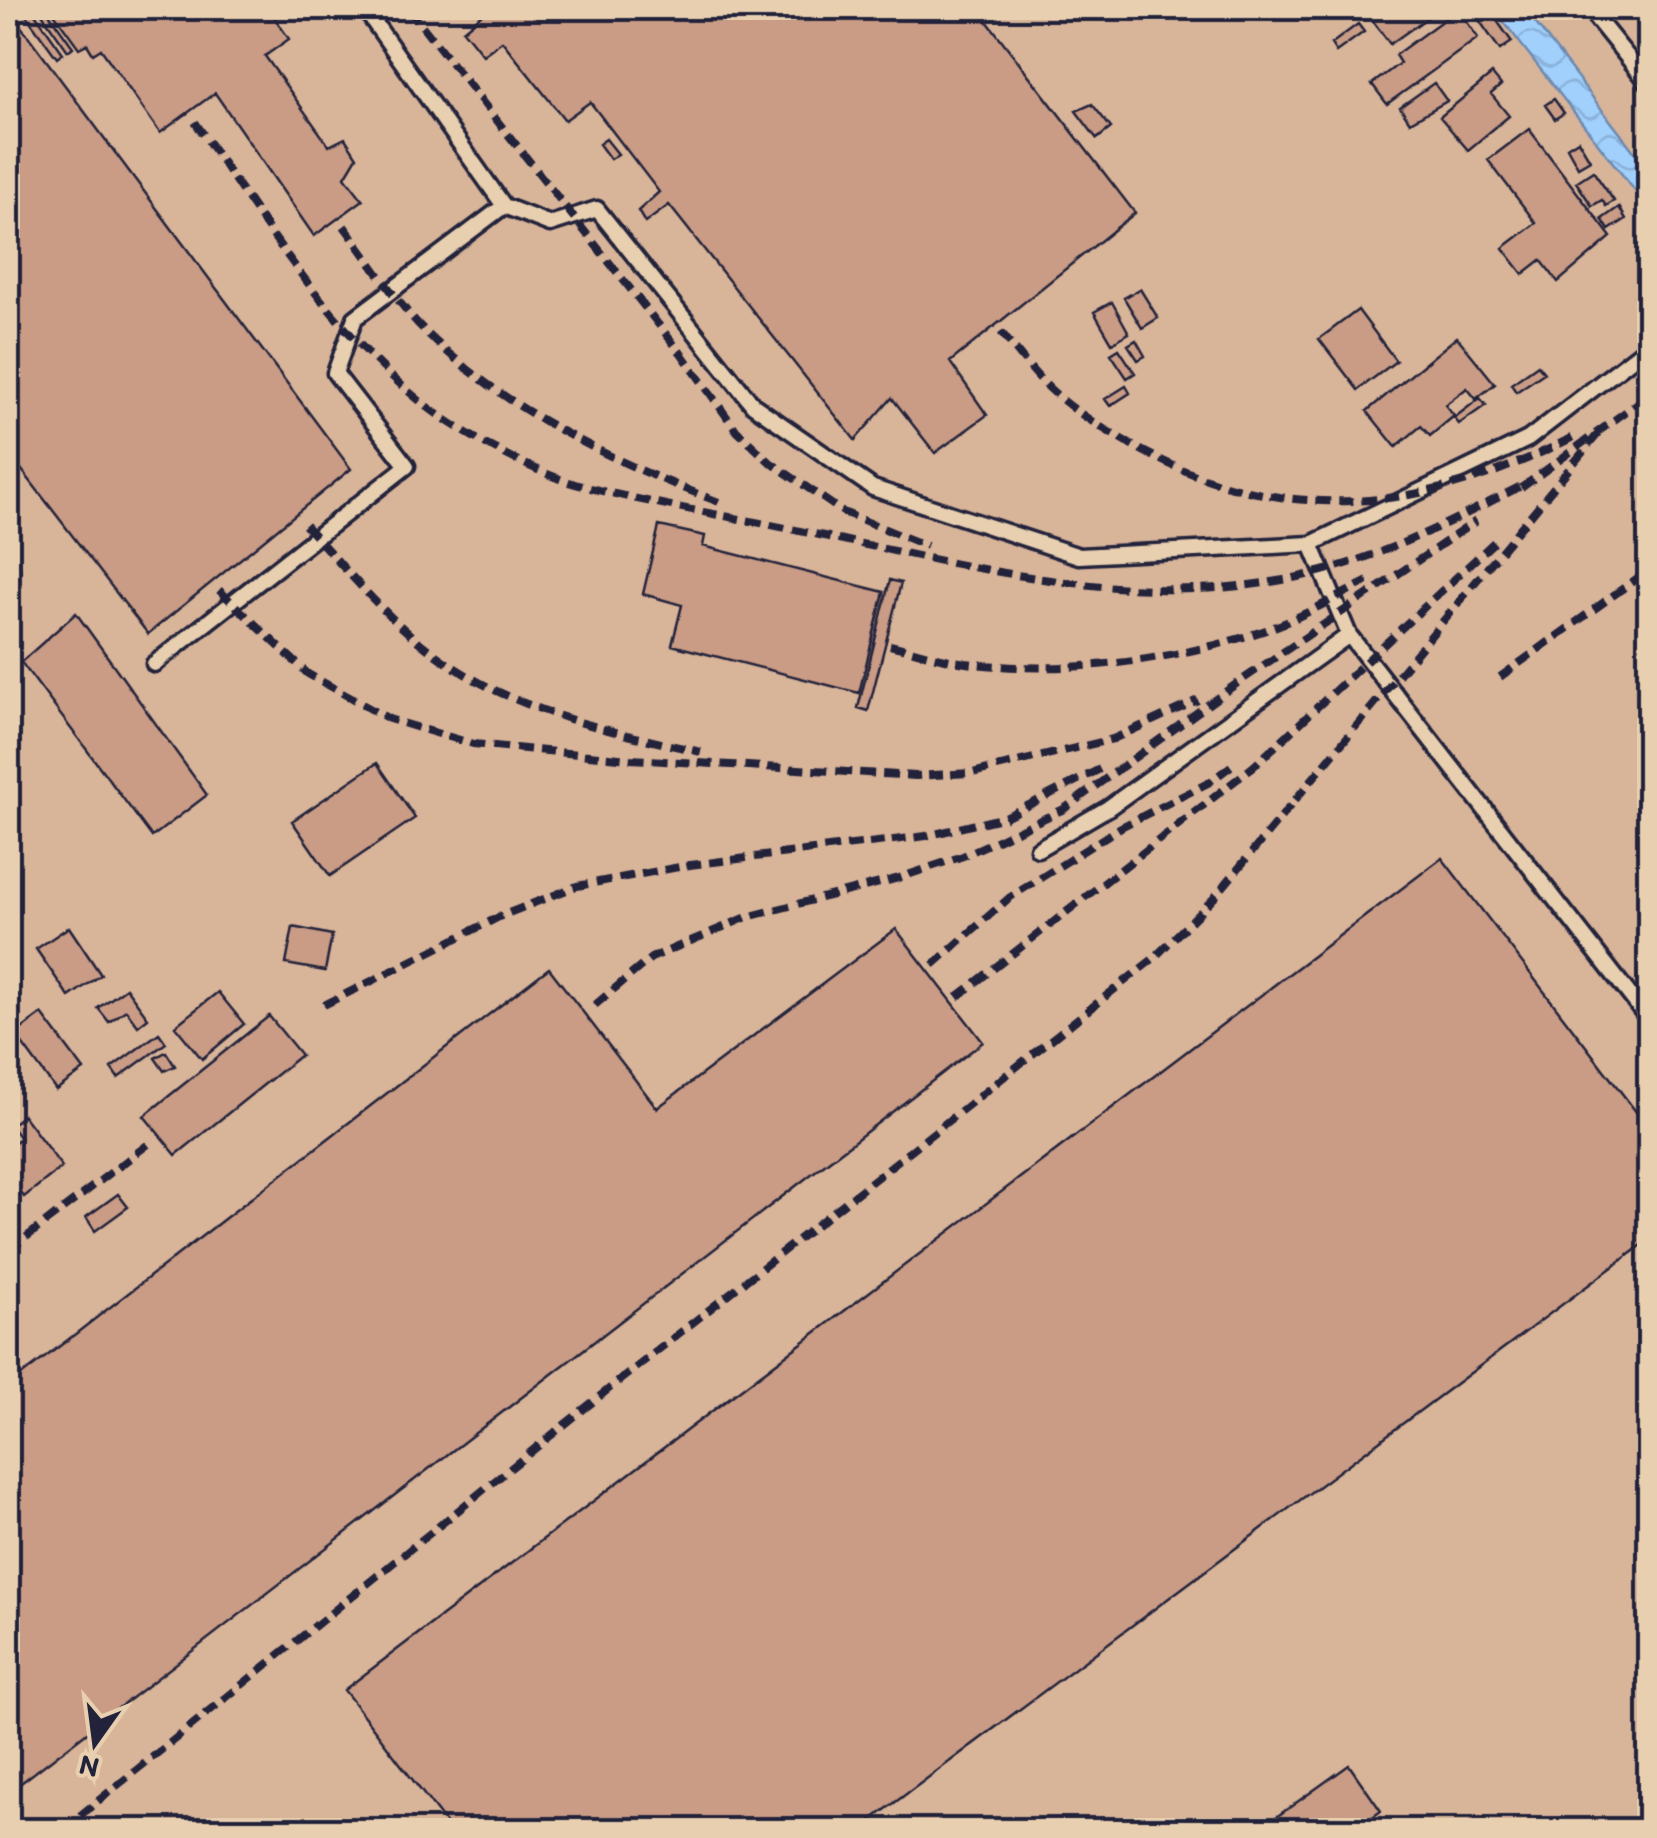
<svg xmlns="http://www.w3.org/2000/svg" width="1657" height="1838" font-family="Itim,sans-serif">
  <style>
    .built { fill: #d8b499 }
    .water { fill: url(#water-waves); stroke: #6e8aaf; stroke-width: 2.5 }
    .building { fill: #ca9c85; stroke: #22223b; stroke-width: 2.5 }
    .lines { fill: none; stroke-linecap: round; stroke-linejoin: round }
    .service-casing { stroke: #22223b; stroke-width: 21 }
    .service { stroke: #e7cfaf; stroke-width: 14 }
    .rail { stroke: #22223b; stroke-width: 8; stroke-dasharray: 15 8; stroke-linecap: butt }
  </style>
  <defs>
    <pattern id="water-waves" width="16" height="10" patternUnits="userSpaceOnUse" patternTransform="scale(2.5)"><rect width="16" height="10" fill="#a1d0fd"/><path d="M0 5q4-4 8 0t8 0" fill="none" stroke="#8ab2da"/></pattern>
  </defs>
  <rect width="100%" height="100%" fill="#e3c3a4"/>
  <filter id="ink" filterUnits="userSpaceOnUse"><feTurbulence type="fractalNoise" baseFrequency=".01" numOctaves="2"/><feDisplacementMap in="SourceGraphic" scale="20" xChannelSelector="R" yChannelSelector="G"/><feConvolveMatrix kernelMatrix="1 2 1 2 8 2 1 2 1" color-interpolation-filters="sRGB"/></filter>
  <g filter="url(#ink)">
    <path class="built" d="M8,8H1649V1830H8Z"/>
    <path class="water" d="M1493,8H1524L1649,171V209Z"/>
    <path class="building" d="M31,8L63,53L57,58L23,11Z
      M38,8H45L73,47L68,51Z
      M50,8H268L289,39L265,56L329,146L345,138L357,157L345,177L363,200L314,236L215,93L160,133L101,49L93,54L87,44L79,48Z
      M479,8H977L1135,213L950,362L987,415L935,453L892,398L855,440L669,205L645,223L638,211L659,192L590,102L565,120L502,41L483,55L463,30L481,15L476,10Z
      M1383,8H1441L1390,44L1370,17Z
      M1476,8H1488L1512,42L1500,50L1472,10Z
      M8,9L351,469L148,634L8,452Z
      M1458,9L1478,38L1387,104L1372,84L1400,63L1395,55Z
      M1358,24L1364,32L1336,52L1331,44Z
      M1492,74L1501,85L1491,94L1509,116L1468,150L1440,117Z
      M1434,83L1447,101L1410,122L1400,107Z
      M1554,99L1564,113L1555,119L1545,105Z
      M1092,104L1111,128L1097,139L1076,111Z
      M1529,129L1611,237L1558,282L1541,260L1523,274L1503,248L1536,223L1488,160Z
      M606,139L618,154L610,159L599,144Z
      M1578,140L1590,160L1578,167L1567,147Z
      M1593,171L1614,201L1606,206L1602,200L1592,206L1576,182Z
      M1619,207L1626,219L1609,230L1602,219Z
      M1140,289L1158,318L1142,328L1124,298Z
      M1112,302L1129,333L1112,343L1094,312Z
      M1358,310L1396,361L1358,390L1319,339Z
      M1457,337L1495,384L1476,399L1467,388L1445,405L1454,416L1430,436L1421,426L1396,447L1367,411Z
      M1136,340L1145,356L1138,360L1128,345Z
      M1119,349L1135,373L1127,378L1111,354Z
      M1538,365L1544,373L1516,392L1511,384Z
      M1126,386L1130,393L1110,406L1105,399Z
      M1480,398L1486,405L1459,424L1454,418Z
      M659,526L705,536L703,546L884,592L859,693L672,645L682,605L643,594Z
      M890,580L901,583L868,711L858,708Z
      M76,613L207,795L152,837L21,662Z
      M377,763L415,818L330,876L292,821Z
      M1442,858L1650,1130V1239L858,1830H451L344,1690Z
      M69,927L101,975L69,997L36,949Z
      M293,927L332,935L325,971L286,964Z
      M896,929L983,1042L8,1793V1386L549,968L657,1108Z
      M126,988L148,1018L138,1026L126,1010L109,1022L98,1008Z
      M218,992L244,1024L202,1059L175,1026Z
      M42,1014L84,1070L56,1090L15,1034Z
      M269,1016L301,1055L176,1155L144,1116Z
      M159,1033L166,1043L118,1078L111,1068Z
      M166,1052L175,1066L164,1071L155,1058Z
      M23,1115L62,1167L24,1197L8,1175V1148L20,1138L10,1125Z
      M118,1194L128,1207L95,1231L86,1217Z
      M1349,1765L1381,1811L1354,1830H1258Z"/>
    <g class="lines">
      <defs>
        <path id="service" d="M364,8L504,206L550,224L597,209L753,405L873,488L1079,556L1311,544L1528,439L1650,345
          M1588,8L1650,85
          M8,564L11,570
          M1349,635L1650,1021
          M154,664L407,466L335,373L355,318L504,206
          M1038,849L1108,808L1349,635L1311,544"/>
      </defs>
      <use href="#service" class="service-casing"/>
      <use href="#service" class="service"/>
      <path class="rail" d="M408,8L681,353L737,431L770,462L843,512L927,546
        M1635,8L1650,21
        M195,122C263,221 326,324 420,401C456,431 531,471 575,484C648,504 726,515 800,531C956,563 1117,608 1277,581C1368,566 1452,521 1533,480
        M344,226C371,262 397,304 429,335C508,412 616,463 719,502
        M1001,332C1015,349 1029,368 1045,384C1070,409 1101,428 1132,445C1281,529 1428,513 1575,436
        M1521,488L1650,394
        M305,525C347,570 386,619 436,655C514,712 609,731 701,752
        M219,590L308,674L389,719L473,744L630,759L916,776L972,773L1113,739L1198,700
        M890,645C915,651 940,659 966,663C1064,675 1169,662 1263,631C1299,619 1334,598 1368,581
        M1500,677L1650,569
        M933,965L1009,898L1121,827L1208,783L1231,766
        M957,997L1254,766L1494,542
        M324,1005L501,916L577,886L690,865L926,836L1005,817L1100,769
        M595,1005L651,958L747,917L899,878L963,856L1064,809L1239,682L1476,521
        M8,1251L151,1142
        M62,1830L605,1392L1153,959L1214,898L1602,429"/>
    </g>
  </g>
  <rect width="1657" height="1838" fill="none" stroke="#e7cfaf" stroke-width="40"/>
  <rect x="20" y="20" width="1617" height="1798" fill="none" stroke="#22223b" stroke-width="4" filter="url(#ink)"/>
  <g transform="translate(95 1743) rotate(194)" stroke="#e7cfaf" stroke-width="8" paint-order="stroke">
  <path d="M0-8L18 38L0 25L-18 38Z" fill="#22223b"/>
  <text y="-15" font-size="28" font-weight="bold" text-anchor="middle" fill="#22223b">N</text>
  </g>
</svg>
